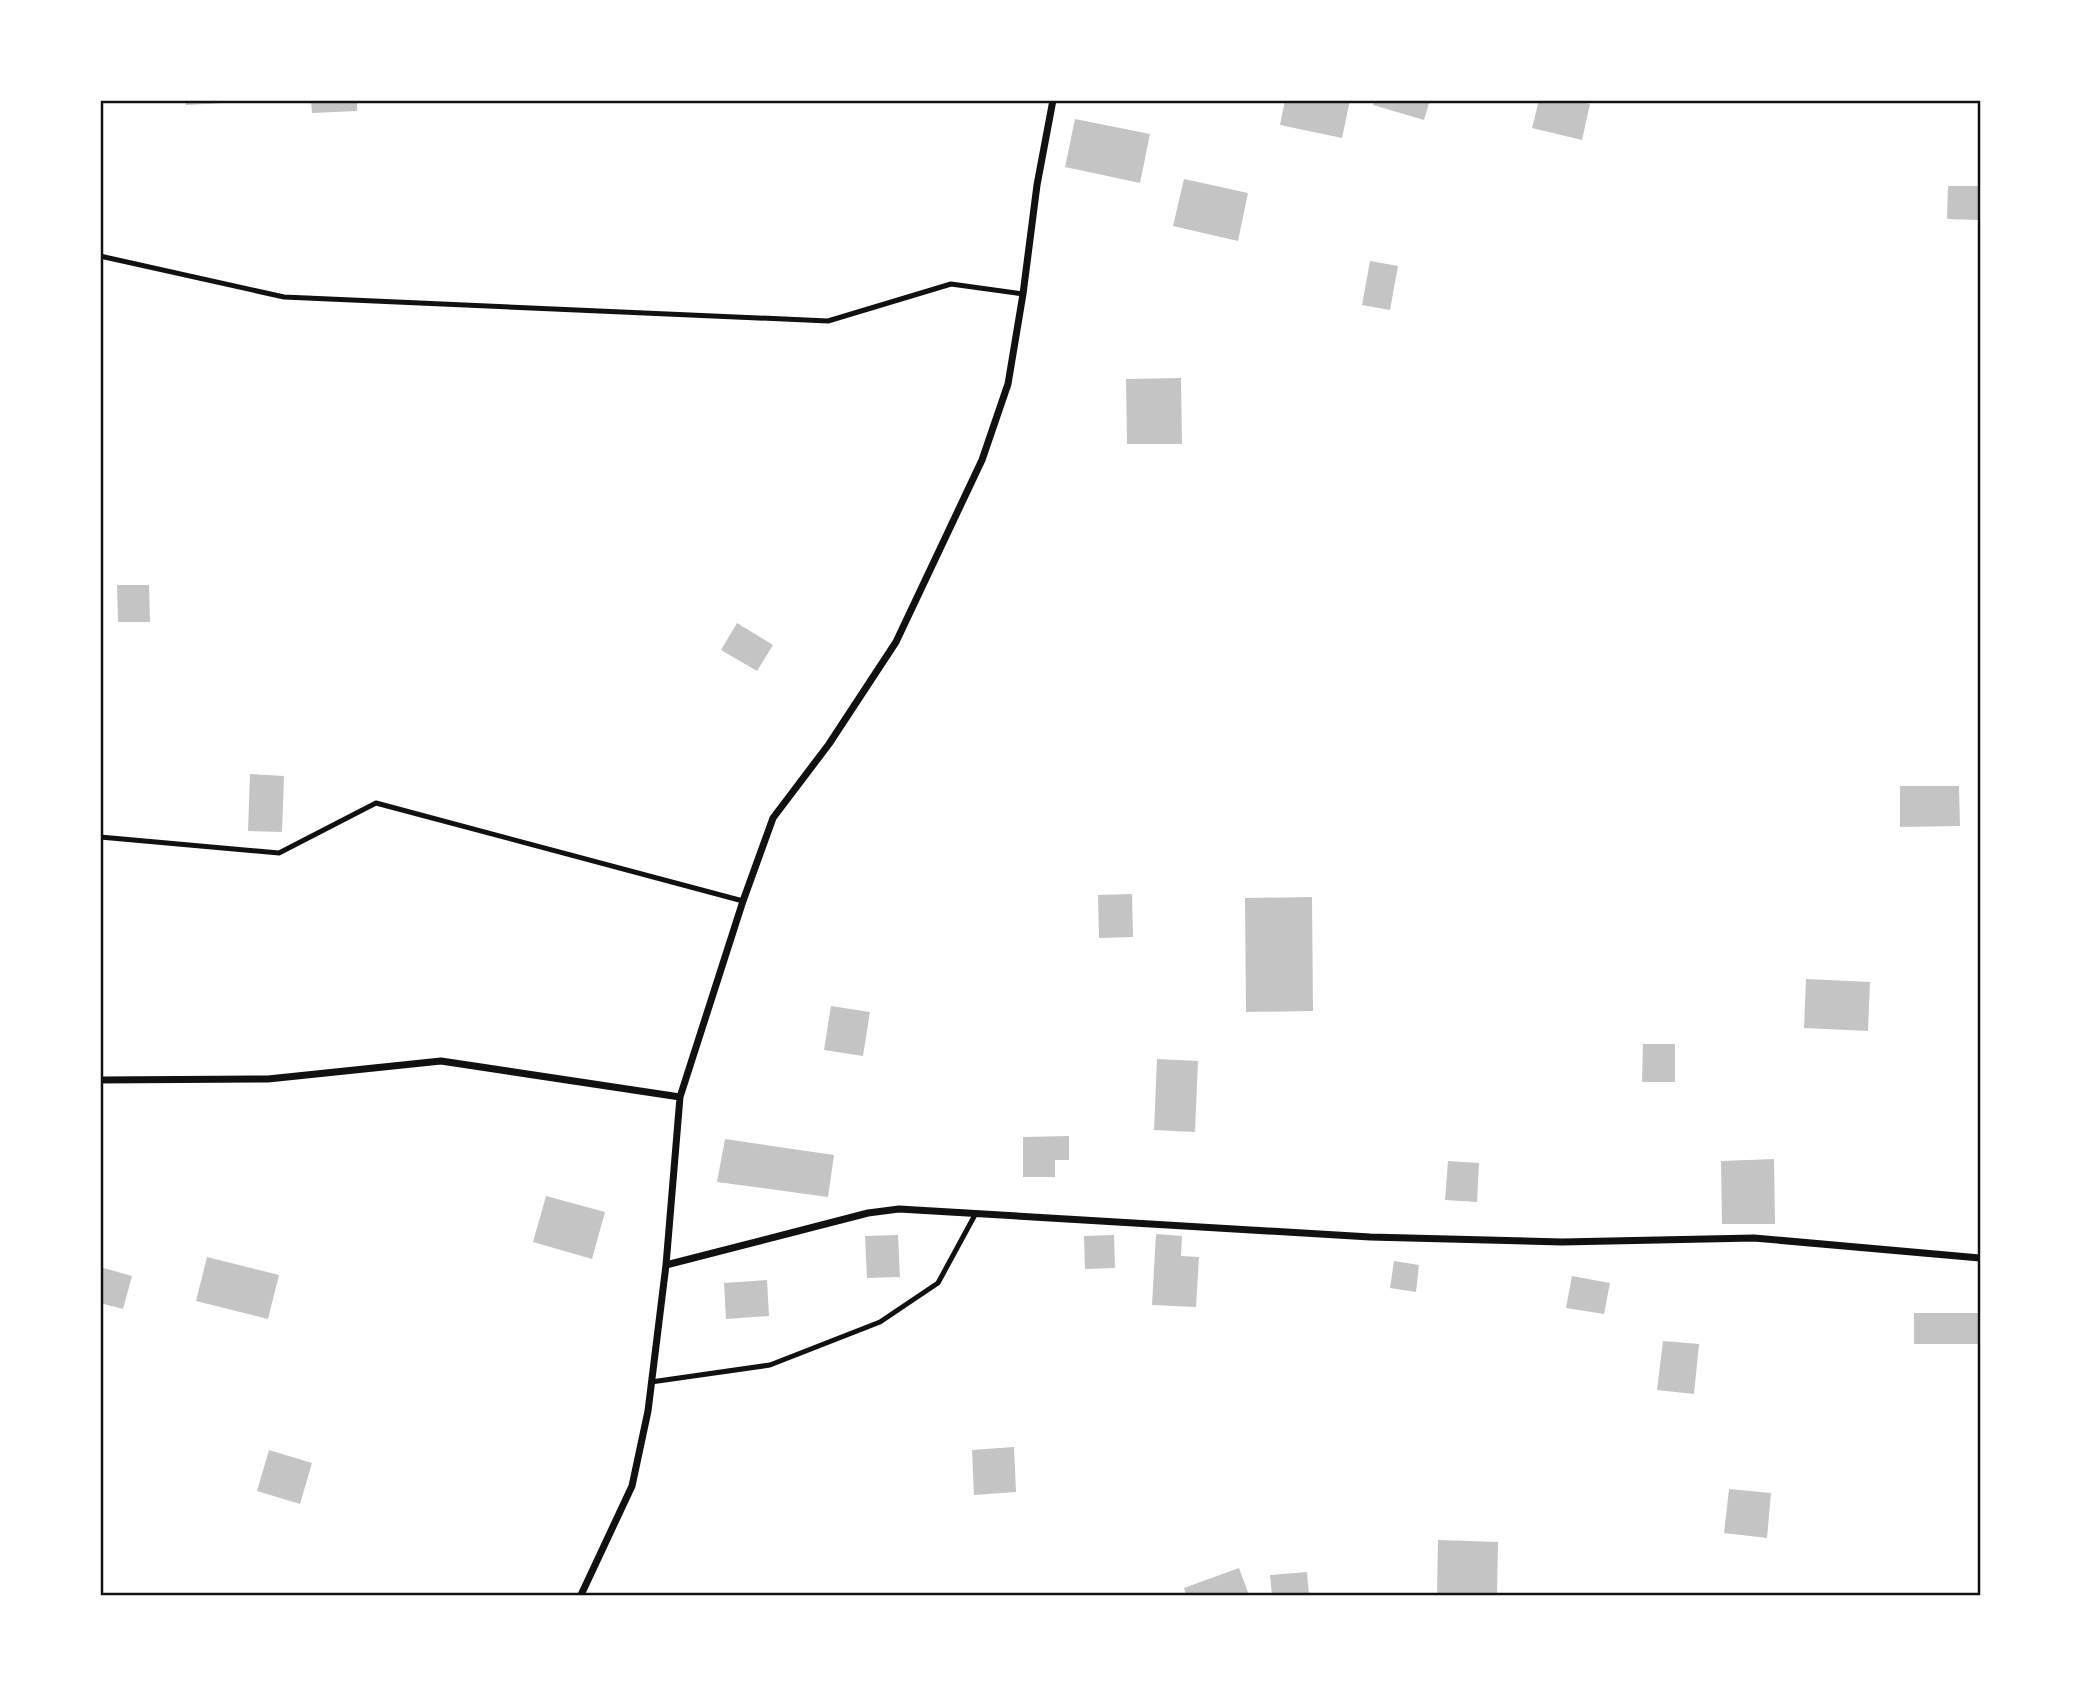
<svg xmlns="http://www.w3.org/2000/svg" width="2080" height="1695" font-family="'Roboto Condensed',sans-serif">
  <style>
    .building { fill: #c4c4c4 }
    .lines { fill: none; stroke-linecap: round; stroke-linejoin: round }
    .service { stroke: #111; stroke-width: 5 }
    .minor { stroke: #111; stroke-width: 7 }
    .neatline { fill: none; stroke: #111; stroke-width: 2.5 }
  </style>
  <rect width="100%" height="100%" fill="#fff"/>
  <path class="building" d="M186,100H223V103L186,105Z
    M311,100H357V111L312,113Z
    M1285,100H1350L1342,138L1280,125Z
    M1374,100H1430L1424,120L1373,105Z
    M1539,100H1569L1590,104L1582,140L1532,128Z
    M1075,119L1150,134L1140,183L1065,167Z
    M1184,179L1248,193L1238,241L1173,226Z
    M1948,186H1980V220L1947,219Z
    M1370,261L1398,266L1390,310L1362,305Z
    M1181,378L1182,444H1127L1126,379Z
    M117,585H149L150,622H118Z
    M737,623L773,645L757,671L721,650Z
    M250,774L284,776L282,832L248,831Z
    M1900,786H1959L1960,826L1900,827Z
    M1132,894L1133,937L1099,938L1098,895Z
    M1312,897L1313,1011L1246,1012L1245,898Z
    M1806,979L1870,982L1868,1031L1804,1028Z
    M831,1006L870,1012L863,1056L824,1050Z
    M1643,1044H1675V1082H1642Z
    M1157,1059L1198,1061L1195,1132L1154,1130Z
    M1069,1136V1160H1055V1177H1023V1137Z
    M725,1139L834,1155L828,1197L717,1182Z
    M1774,1159L1775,1224H1722L1721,1161Z
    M1448,1161L1479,1163L1477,1202L1445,1200Z
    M546,1196L605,1212L592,1259L533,1242Z
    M1156,1234L1182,1236L1181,1256L1199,1257L1196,1307L1152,1305Z
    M898,1235L900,1277L867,1278L865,1236Z
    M1114,1235L1115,1268L1085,1269L1084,1236Z
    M207,1257L279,1275L268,1319L196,1301Z
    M1394,1261L1419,1265L1416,1292L1390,1288Z
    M100,1267L132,1276L123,1309L100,1303Z
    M1572,1276L1610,1283L1604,1314L1566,1308Z
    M767,1280L769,1316L726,1319L724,1283Z
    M1914,1313H1980V1344H1914Z
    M1663,1341L1699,1344L1694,1394L1657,1390Z
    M1014,1447L1016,1492L974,1495L972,1450Z
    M269,1450L312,1463L300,1504L257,1491Z
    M1729,1489L1771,1493L1767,1538L1724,1533Z
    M1438,1540L1498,1542L1497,1595H1437Z
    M1239,1568L1249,1595H1186L1184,1588Z
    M1307,1572L1309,1595H1272L1270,1575Z"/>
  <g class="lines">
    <path class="service" d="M100,256L284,297L828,321L951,284L1023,294
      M100,837L279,853L376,803L743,901
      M651,1382L770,1365L880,1322L938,1283L976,1213"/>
    <path class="minor" d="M100,1080L268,1079L441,1061L680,1097
      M666,1265L868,1213L899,1209L1370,1237L1562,1242L1754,1238L1980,1258
      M581,1595L632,1486L648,1411L666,1265L680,1097L743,901L773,818L829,744L896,642L982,460L1008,384L1023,294L1037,185L1053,100"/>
  </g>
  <rect width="2080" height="1695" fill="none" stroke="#ffffff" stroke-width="203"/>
  <rect x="102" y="102" width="1877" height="1492" class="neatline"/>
</svg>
